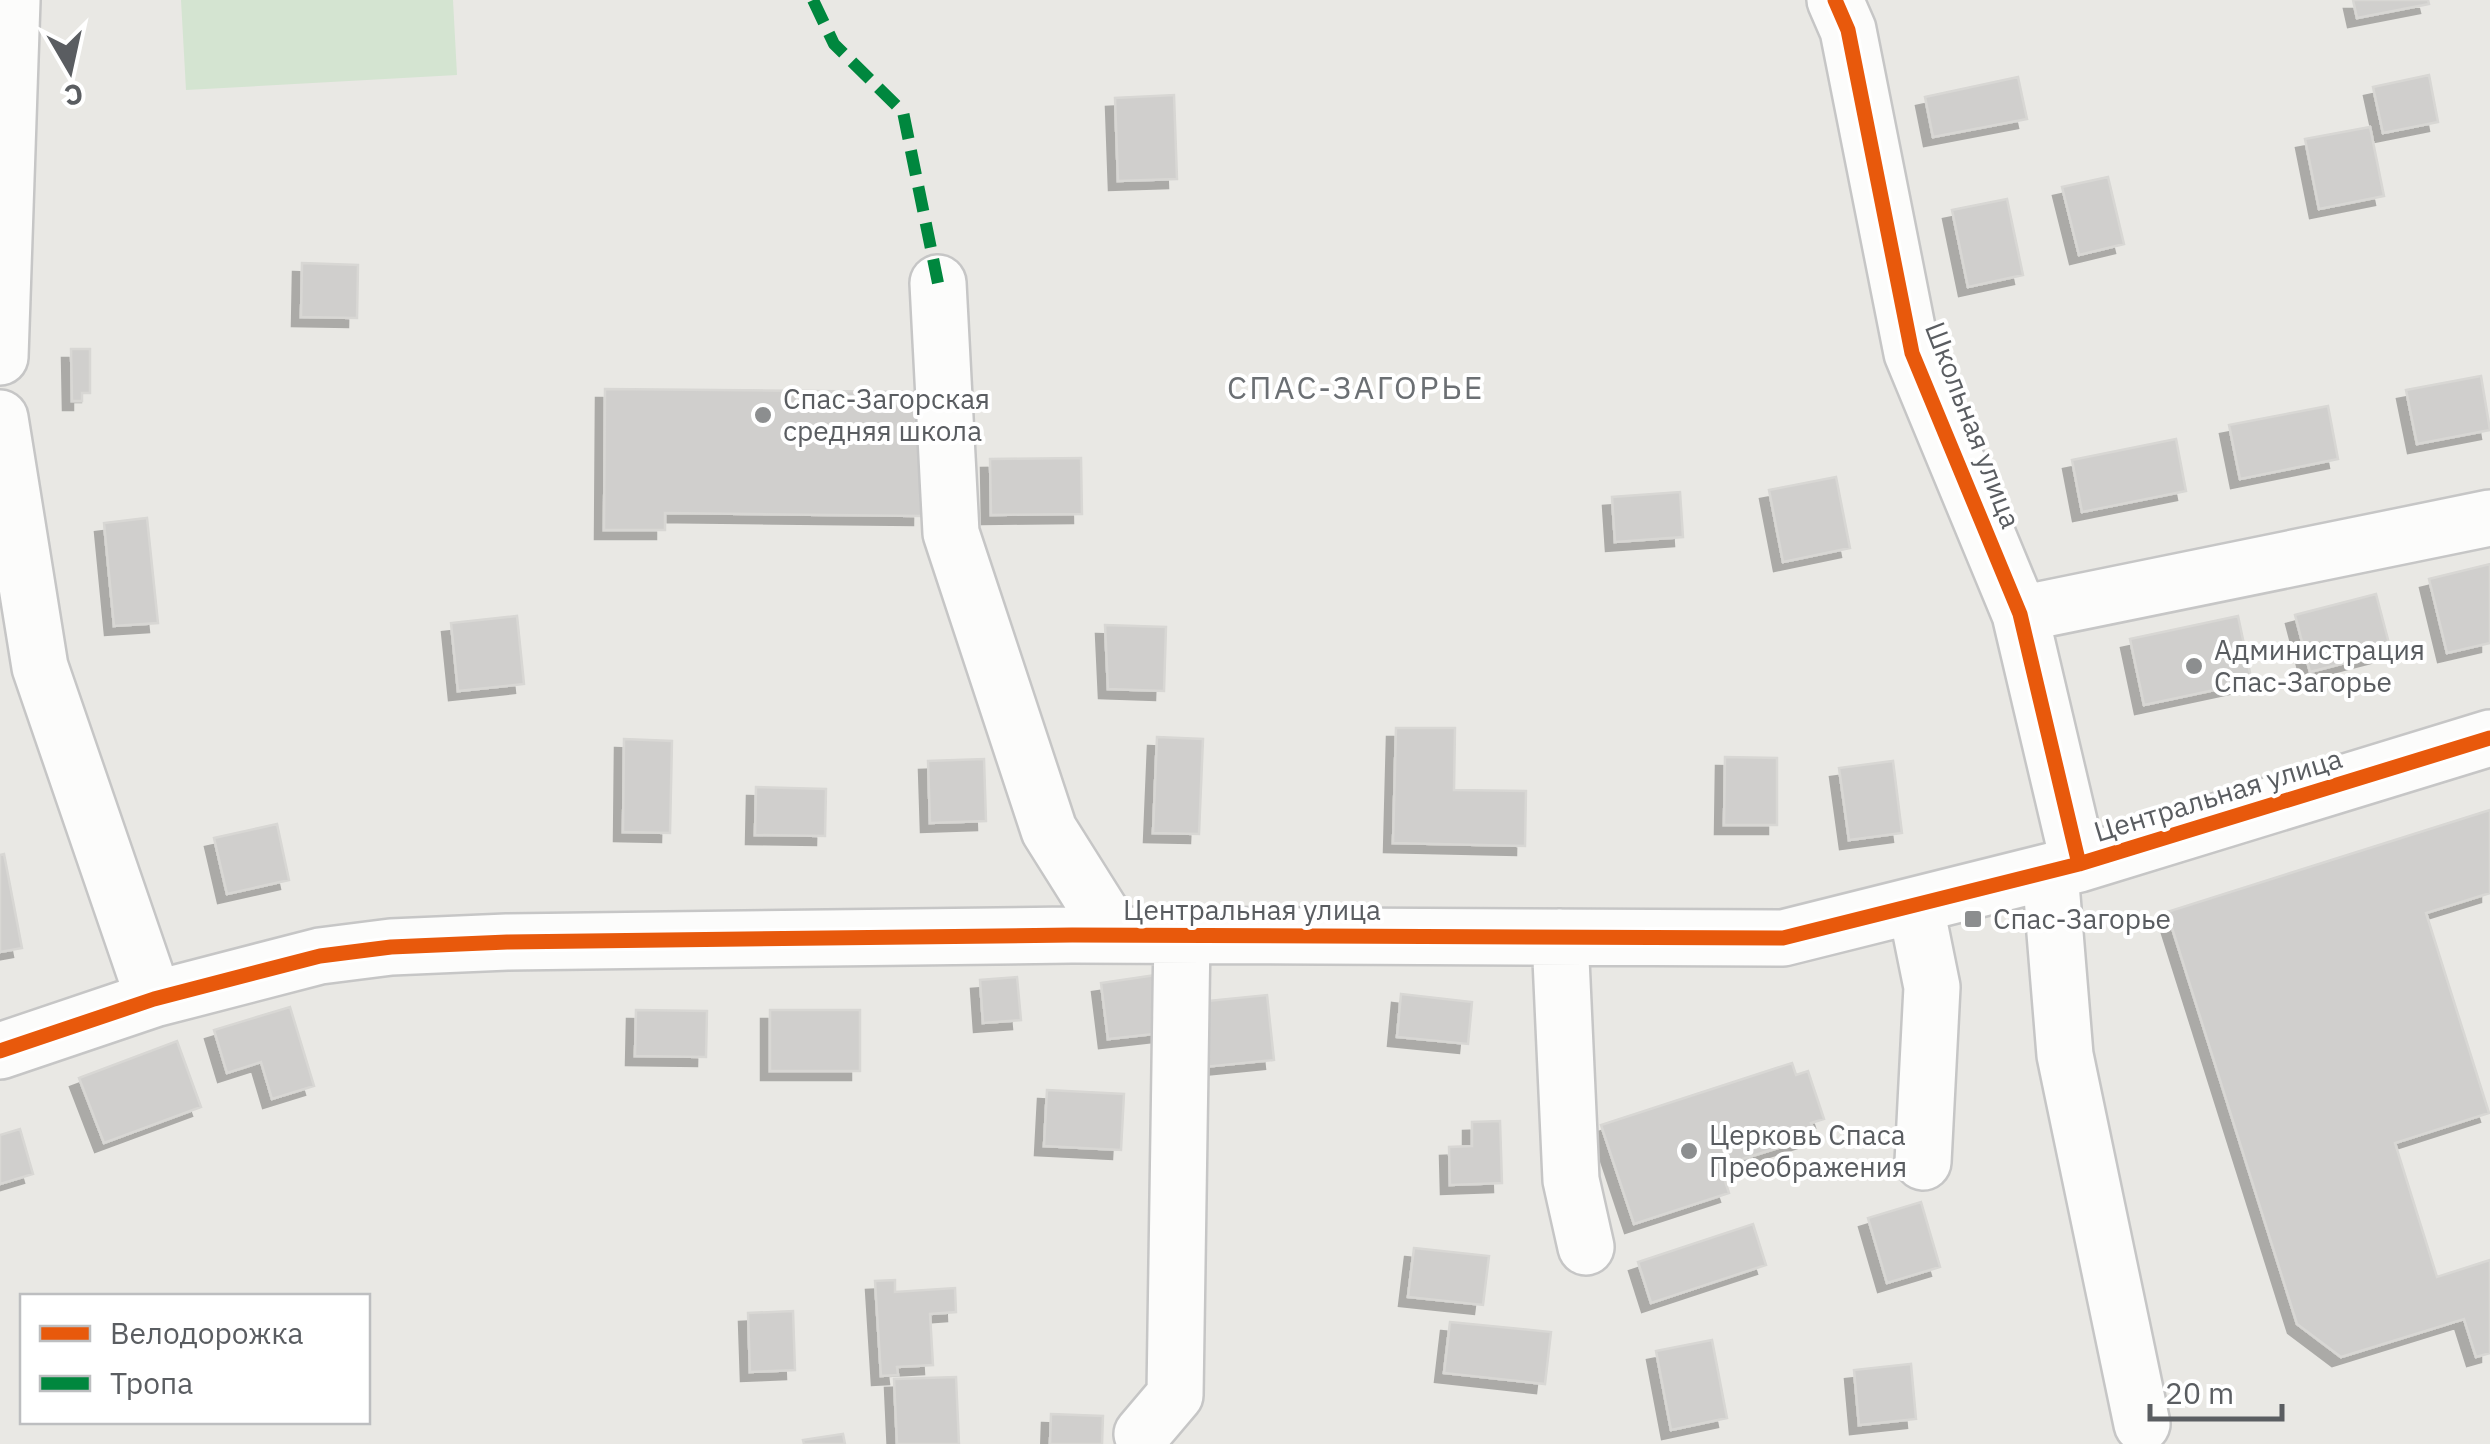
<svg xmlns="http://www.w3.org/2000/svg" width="2490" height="1444" font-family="'IBM Plex Sans',sans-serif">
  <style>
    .green { fill: #d4e4d1 }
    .building { fill: #d0cfcd; stroke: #d8d7d4; stroke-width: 2.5; filter: url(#shadow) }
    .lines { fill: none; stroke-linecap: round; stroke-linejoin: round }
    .minor-casing { stroke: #c6c6c6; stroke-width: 60 }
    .minor { stroke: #fcfcfb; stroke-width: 55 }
    .quiet { stroke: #00873e; stroke-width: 12; stroke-dasharray: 25 12; stroke-linecap: butt }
    .cycleway-casing { stroke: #fff; stroke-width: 21 }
    .cycleway { stroke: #e8590c; stroke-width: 15 }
    .poi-dot { fill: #8c8e8f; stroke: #fff; stroke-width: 4 }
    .labels { text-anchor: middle; stroke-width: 8; stroke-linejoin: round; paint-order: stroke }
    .poi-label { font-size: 28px; fill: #5a5d61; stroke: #fff; text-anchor: start }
    .street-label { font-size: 28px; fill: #5a5d61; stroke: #fff }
    .quarter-label { font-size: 32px; letter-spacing: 2.5px; fill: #6b6f73; stroke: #fff }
  </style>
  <defs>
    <filter id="shadow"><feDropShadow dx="-9" dy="9" stdDeviation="0" flood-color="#0004"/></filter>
  </defs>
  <rect width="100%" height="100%" fill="#e9e8e4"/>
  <path class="green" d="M181,0H453L457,75L186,90Z"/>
  <path class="building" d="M2353,0H2428L2429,4L2357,18Z
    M2429,75L2438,122L2383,133L2373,87Z
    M2018,77L2027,119L1933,137L1925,97Z
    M1174,95L1177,179L1118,181L1115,98Z
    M2370,127L2384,196L2319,209L2305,139Z
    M2108,177L2124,244L2079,255L2062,187Z
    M2007,199L2023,275L1968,287L1952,210Z
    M302,263L358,265L357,318L301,317Z
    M71,349H90V393H82V401H72Z
    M2481,376L2490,430L2417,444L2406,390Z
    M605,389L923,392L922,516L665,513V530H604Z
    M2328,406L2338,459L2240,479L2229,425Z
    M2176,439L2186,491L2082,512L2072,460Z
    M1081,458L1082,514L991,515L990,459Z
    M1836,477L1850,548L1783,562L1769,490Z
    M1680,492L1683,537L1615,542L1612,497Z
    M147,518L158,623L114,626L104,523Z
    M2490,564V643L2447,653L2429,579Z
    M2376,594L2391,651L2310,672L2295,615Z
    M517,616L524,684L458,691L451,623Z
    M2238,616L2252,682L2144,705L2130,639Z
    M1105,625L1166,627L1164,691L1108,689Z
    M1396,728H1455L1454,790L1526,791L1525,846L1393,843Z
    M1157,737L1203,739L1199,834L1153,833Z
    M624,739L672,741L670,833L623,832Z
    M1725,757L1777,758V825H1724Z
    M984,759L986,821L930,823L928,761Z
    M1893,761L1902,833L1849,840L1839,768Z
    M756,787L826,789L825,836L755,835Z
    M2490,810V893L2426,913L2489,1113L2395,1143L2437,1277L2490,1260V1353L2476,1357L2464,1319L2341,1357L2297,1324L2167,912Z
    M277,824L289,880L227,894L214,838Z
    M4,854L22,948L0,952V855Z
    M1156,975L1163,1033L1108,1039L1101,983Z
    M1017,977L1021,1020L983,1023L980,980Z
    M1401,994L1472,1002L1468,1044L1397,1037Z
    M1267,995L1274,1060L1204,1067L1197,1002Z
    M290,1007L314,1086L272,1099L261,1062L227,1073L214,1030Z
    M636,1010L707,1011L706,1057L635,1056Z
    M770,1010H860V1071H770Z
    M177,1041L201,1107L104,1143L79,1078Z
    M1792,1063L1796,1075L1808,1071L1824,1119L1811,1123L1816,1136L1720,1166L1729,1193L1634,1224L1601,1125Z
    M1047,1090L1124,1094L1121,1150L1044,1146Z
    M1500,1121L1502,1183L1450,1185L1449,1147L1472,1146V1122Z
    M20,1129L33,1174L0,1184V1135Z
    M1921,1202L1940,1267L1887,1283L1868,1218Z
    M1753,1224L1766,1265L1651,1303L1638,1262Z
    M1414,1248L1489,1256L1483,1305L1408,1297Z
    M895,1280V1292L955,1288L956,1312L930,1314L933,1365L897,1367L898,1375L881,1376L875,1281Z
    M793,1311L795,1370L750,1372L748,1313Z
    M1450,1322L1551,1332L1545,1384L1444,1373Z
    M1712,1340L1727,1418L1671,1430L1656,1351Z
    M1911,1364L1916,1419L1859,1425L1854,1370Z
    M956,1377L959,1444H897L894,1379Z
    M1051,1414L1103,1416L1102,1444H1050Z
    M843,1434L845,1444H804L803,1440Z"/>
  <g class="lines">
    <defs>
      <path id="minor" d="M1835,0L1848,30L1912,353L2020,614L2079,864
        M938,283L951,533L1049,830L1115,935
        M0,357L12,0
        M0,418L40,667L154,999
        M2020,614L2490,518
        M2050,872L2065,1055L2142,1424
        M1916,908L1932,987L1923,1162
        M1560,937L1571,1180L1586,1247
        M0,1051L154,999L320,956L391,947L507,942L1072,935L1783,938L2079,864L2490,738
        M1142,1434L1175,1395L1182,935"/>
    </defs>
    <use href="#minor" class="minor-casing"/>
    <use href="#minor" class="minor"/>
    <path class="quiet" d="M813,0L834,44L903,112L938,283"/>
    <defs>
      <path id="cycleway" d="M1835,0L1848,30L1912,353L2020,614L2079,864
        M0,1051L154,999L320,956L391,947L507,942L1072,935L1783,938L2079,864L2490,738"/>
    </defs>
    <use href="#cycleway" class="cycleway-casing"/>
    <use href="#cycleway" class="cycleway"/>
  </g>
  <g class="poi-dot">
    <circle cx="763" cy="415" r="10"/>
    <circle cx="2194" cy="666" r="10"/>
    <rect x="1963" y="909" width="20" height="20" rx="5"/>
    <circle cx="1689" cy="1151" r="10"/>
  </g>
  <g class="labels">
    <g class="poi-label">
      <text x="783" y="409">Спас-Загорская<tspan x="783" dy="32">средняя школа</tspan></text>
      <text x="2214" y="660">Администрация<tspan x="2214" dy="32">Спас-Загорье</tspan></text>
      <text x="1993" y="929">Спас-Загорье</text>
      <text x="1709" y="1145">Церковь Спаса<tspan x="1709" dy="32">Преображения</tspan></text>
    </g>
    <g class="street-label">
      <text transform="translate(1973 425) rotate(69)" y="10">Школьная улица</text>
      <text transform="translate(2218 795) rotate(-17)" y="10">Центральная улица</text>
      <text x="1252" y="920">Центральная улица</text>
    </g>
    <g class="quarter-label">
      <text x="1356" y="399">СПАС-ЗАГОРЬЕ</text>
    </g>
  </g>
  <rect x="20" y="1294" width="350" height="130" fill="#ffffff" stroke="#bdbec0" stroke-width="2.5"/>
  <rect x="40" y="1326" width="50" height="15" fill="#e8590c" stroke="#bdbec0" stroke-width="2.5"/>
  <text x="110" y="1344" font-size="30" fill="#5a5d61">Велодорожка</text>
  <rect x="40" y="1376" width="50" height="15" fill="#00873e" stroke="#bdbec0" stroke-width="2.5"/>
  <text x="110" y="1394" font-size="30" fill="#5a5d61">Тропа</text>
  <g transform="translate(70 70) rotate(171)" stroke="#ffffff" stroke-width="8" paint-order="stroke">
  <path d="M0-8L18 38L0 25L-18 38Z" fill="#5a5d61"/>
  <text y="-15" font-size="28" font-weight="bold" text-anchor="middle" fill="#5a5d61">С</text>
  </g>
  <path d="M2150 1404v15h132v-15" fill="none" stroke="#5a5d61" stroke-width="5"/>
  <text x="2165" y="1404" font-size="30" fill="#5a5d61" stroke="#ffffff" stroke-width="8" paint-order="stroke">20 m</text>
</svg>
